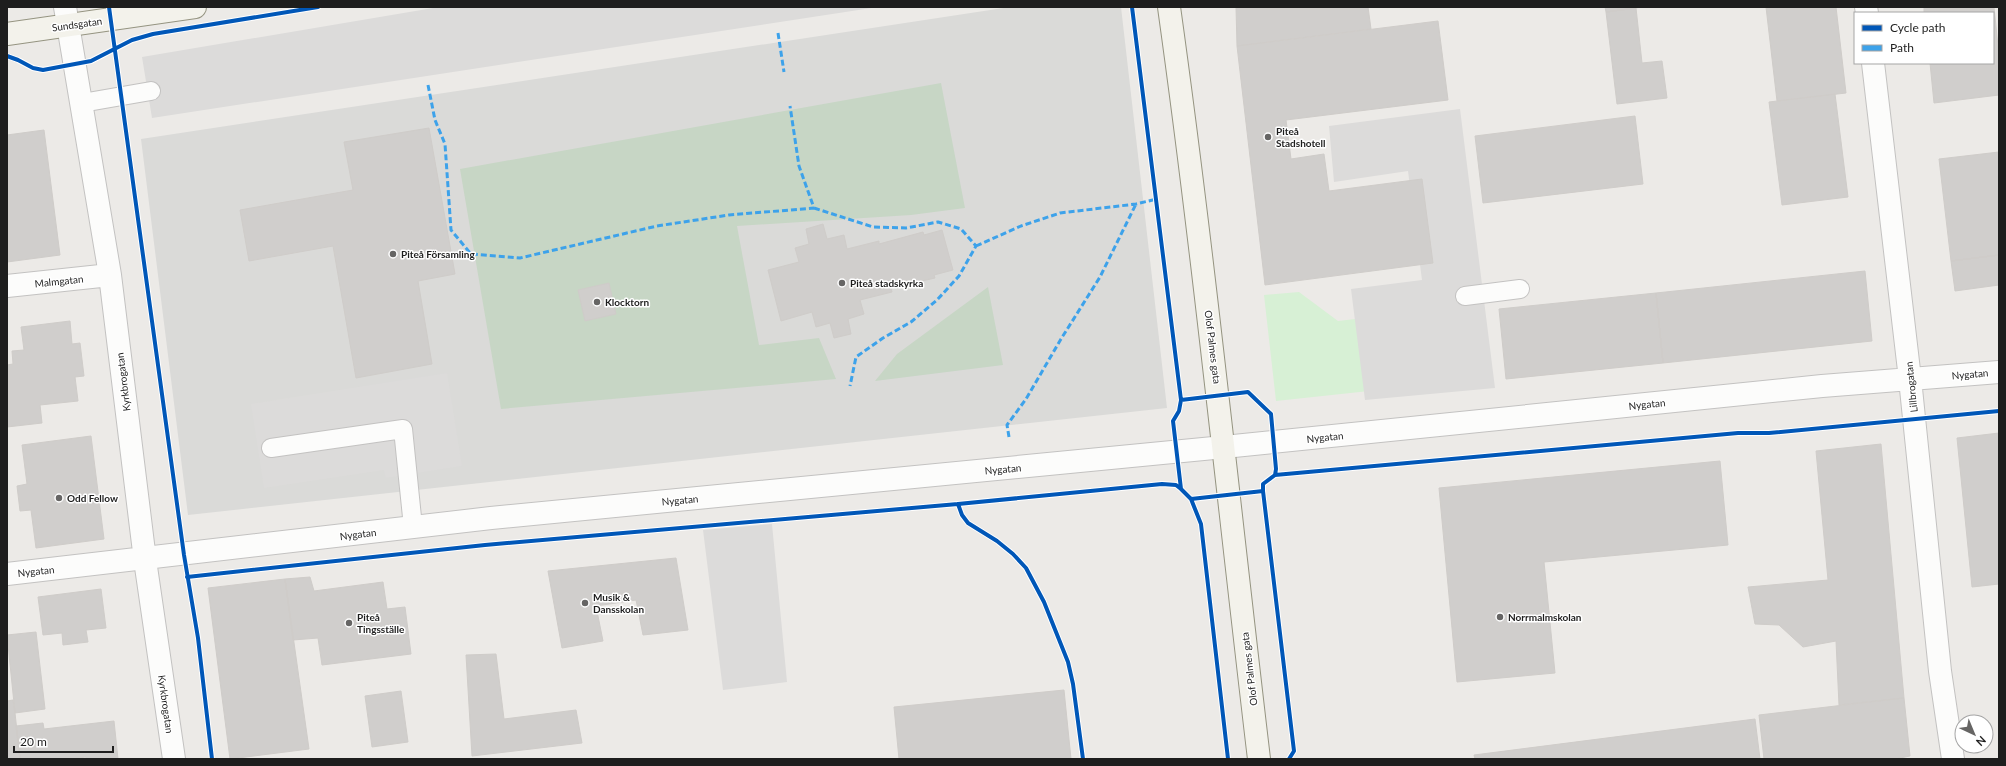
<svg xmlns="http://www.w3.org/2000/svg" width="2006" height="766" font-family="Lato,sans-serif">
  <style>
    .religious { fill: #dadad8 }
    .cemetery { fill: #c7d6c5 }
    .park { fill: #d7f0d5 }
    .parking { fill: #dcdbda }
    .building { fill: #d0cecc; stroke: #cfccc9 }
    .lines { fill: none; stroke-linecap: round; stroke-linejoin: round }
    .lane-casing { stroke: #c3c2c1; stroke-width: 20 }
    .street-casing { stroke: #c3c2c1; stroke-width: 24 }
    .secondary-casing { stroke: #959481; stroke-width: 24 }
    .lane { stroke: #fcfcfb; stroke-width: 18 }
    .street { stroke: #fcfcfb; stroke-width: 22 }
    .secondary { stroke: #f3f2eb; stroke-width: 22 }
    .quiet { stroke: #3da2ea; stroke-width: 3; stroke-dasharray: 6 3; stroke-linecap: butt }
    .cycleway-casing { stroke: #fff; stroke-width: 6 }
    .cycleway { stroke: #0057b8; stroke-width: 4 }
    .poi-dot { fill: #666564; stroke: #fff; stroke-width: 1.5 }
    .labels { text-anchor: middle; stroke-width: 3; stroke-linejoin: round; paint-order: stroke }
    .street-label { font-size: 10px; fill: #1e1e1e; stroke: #fff }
    .poi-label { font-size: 10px; font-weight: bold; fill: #1e1e1e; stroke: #fff; text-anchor: start }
  </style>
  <rect width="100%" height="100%" fill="#eceae7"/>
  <path class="religious" d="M1010,7H1121L1167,408L188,515L141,139Z"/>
  <path class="cemetery" d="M941,83L965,208L911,215L737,226L759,345L819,338L836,379L501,409L460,169Z
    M988,287L1003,365L875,381L897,354Z"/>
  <path class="park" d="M1299,292L1338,321L1389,315L1397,388L1276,401L1264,295Z"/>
  <path class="parking" d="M439,7H878L152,118L142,57Z
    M1460,109L1495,388L1365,400L1351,289L1422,280L1408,171L1334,182L1329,126Z
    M447,373L462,466L386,478L384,470L264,488L251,404Z
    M772,524L787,682L723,690L703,530Z"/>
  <path class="building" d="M1236,7H1368L1371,29L1237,46Z
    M1605,7H1642L1606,12Z
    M1766,7H1836L1846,93L1777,101Z
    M1924,7H1994L1999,56V95L1934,103L1930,63H1993V13H1924Z
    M1636,8L1642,63L1662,61L1667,98L1617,104L1606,12Z
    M1438,21L1448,100L1286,120L1291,159L1324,154L1329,191L1422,179L1433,263L1265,285L1237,46Z
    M1835,94L1848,197L1782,205L1769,102Z
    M1635,116L1643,184L1483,203L1475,136Z
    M429,128L455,274L418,281L432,364L356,378L333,246L249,261L240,210L353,190L344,142Z
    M44,130L60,255L7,262V135Z
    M1999,152V255L1951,261L1939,159Z
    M823,224L827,239L844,235L847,249L879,241V244L923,232L924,235L942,230L953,270L934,275L935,278L891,288L892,292L860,300L864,314L848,319L851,334L834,338L830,323L816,327L812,312L781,321L768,270L799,262L795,248L809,244L806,229Z
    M1999,255V285L1955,291L1951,261Z
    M1865,271L1872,341L1663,363L1656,293Z
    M609,283L616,314L585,321L578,290Z
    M1656,293L1663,363L1506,379L1499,309Z
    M70,321L72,344L80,343L84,376L75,377L78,401L40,405L42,423L7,427V365L13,364L12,351L24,350L21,327Z
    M1999,433V584L1972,587L1957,438Z
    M91,436L104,539L36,548L31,510L20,511L17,486L27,484L22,445Z
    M1881,444L1904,698L1839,705L1836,641L1803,647L1779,625L1755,624L1748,587L1828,580L1816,451Z
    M1720,461L1728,545L1544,562L1555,673L1457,682L1439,488Z
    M676,558L688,630L643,635L636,600L596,606L603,641L562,648L548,571Z
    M310,577L314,591L383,582L387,609L405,607L411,654L322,665L318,638L293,640L285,579Z
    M285,579L309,749L230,759L208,588Z
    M101,589L106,628L86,630L88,642L63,645L62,633L43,635L38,597Z
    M36,632L45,709L15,713L7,635Z
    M496,654L504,719L576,710L582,743L472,756L466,655Z
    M1064,690L1071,759H899L894,707Z
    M401,691L408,742L372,747L365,696Z
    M1904,698L1910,756L1895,759H1764L1759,715Z
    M13,700L15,713L20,759H7V701Z
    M1755,719L1760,759H1475L1474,755Z
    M114,721L118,759H86V757L72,759H20L16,726L43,723L44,729Z"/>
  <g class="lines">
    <defs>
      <path id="lane" d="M82,103L151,91
        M1465,296L1520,289
        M271,448L403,429L413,527"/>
      <path id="street" d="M65,7L110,275L145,560L174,759
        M1866,7L1867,13
        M1873,63L1910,379L1940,671L1953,759
        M7,286L110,275
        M7,574L491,518L1224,447L1822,386L1999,372"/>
      <path id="secondary" d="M1169,7C1204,257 1229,508 1259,759
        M7,34L195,7"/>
    </defs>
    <use href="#lane" class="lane-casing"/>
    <use href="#street" class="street-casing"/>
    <use href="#secondary" class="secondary-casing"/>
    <use href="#lane" class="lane"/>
    <use href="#street" class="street"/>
    <use href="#secondary" class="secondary"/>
    <path class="quiet" d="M778,33L784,72
      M428,85L435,120L445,144L451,230L471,254L520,258L657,226L729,215L814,208L799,166L790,106
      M814,208L873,227L906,228L938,222L961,229L976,246L959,276L937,300L911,322L883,338L856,357L850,386
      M976,246L1021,226L1060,213L1136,204L1157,199
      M1009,437L1007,425L1026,399L1061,339L1100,277L1136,204"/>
    <defs>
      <path id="cycleway" d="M109,7L184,555L198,638L212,759
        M1132,7L1181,400L1179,411L1173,421L1181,489L1191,499L1201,524L1228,759
        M7,56L18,60L33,68L43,70L91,61L132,40L153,34L318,7
        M1181,400L1248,392L1271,414L1276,469L1275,475L1263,484V491L1294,751L1289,759
        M1275,475L1738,433H1769L1999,411
        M1191,499L1263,491
        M958,504L962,515L968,523L997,541L1013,554L1026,568L1044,602L1068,662L1073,684L1083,759
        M187,577L485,545L958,504L1162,484L1176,485L1181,489"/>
    </defs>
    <use href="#cycleway" class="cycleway-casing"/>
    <use href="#cycleway" class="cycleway"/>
  </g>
  <g class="poi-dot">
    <circle cx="1268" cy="137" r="4"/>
    <circle cx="393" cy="254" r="4"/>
    <circle cx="842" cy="283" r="4"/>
    <circle cx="597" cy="302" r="4"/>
    <circle cx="59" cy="498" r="4"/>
    <circle cx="585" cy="603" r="4"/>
    <circle cx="1500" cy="617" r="4"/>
    <circle cx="349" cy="623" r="4"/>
  </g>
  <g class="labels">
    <g class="street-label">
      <text transform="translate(77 24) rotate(-8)" y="4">Sundsgatan</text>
      <text transform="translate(59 281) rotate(-6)" y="4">Malmgatan</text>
      <text transform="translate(1213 347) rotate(83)" y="4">Olof Palmes gata</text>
      <text transform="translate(1970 374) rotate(-5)" y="4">Nygatan</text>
      <text transform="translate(123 382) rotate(-97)" y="4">Kyrkbrogatan</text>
      <text transform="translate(1911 387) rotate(-96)" y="4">Lillbrogatan</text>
      <text transform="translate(1647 404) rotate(-6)" y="4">Nygatan</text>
      <text transform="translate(1325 437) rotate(-6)" y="4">Nygatan</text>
      <text transform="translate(1003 469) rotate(-5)" y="4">Nygatan</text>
      <text transform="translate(680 500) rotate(-5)" y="4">Nygatan</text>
      <text transform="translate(358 534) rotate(-7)" y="4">Nygatan</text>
      <text transform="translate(36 571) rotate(-6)" y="4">Nygatan</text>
      <text transform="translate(1249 669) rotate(-97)" y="4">Olof Palmes gata</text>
      <text transform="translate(166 704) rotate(82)" y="4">Kyrkbrogatan</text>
    </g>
    <g class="poi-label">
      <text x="1276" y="135">Piteå<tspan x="1276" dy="12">Stadshotell</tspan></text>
      <text x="401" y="258">Piteå Församling</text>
      <text x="850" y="287">Piteå stadskyrka</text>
      <text x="605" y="306">Klocktorn</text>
      <text x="67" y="502">Odd Fellow</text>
      <text x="593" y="601">Musik &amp;<tspan x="593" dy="12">Dansskolan</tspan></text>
      <text x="357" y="621">Piteå<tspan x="357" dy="12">Tingsställe</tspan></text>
      <text x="1508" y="621">Norrmalmskolan</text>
    </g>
  </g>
  <rect width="2006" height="766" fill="none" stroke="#1e1e1e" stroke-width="16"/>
  <rect x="1854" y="12" width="140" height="52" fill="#ffffff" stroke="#a5a5a5"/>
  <rect x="1862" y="25" width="20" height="6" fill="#0057b8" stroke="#a5a5a5"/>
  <text x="1890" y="32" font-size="12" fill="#1e1e1e">Cycle path</text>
  <rect x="1862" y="45" width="20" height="6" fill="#3da2ea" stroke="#a5a5a5"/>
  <text x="1890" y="52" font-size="12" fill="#1e1e1e">Path</text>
  <g transform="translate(1974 734) rotate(136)"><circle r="19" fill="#ffffff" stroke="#a5a5a5"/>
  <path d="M0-3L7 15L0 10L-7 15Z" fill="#666564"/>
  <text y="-6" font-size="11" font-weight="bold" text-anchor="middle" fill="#1e1e1e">N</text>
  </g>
  <path d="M14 746v6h99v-6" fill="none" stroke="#1e1e1e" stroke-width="2"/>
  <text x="20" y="746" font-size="12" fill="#1e1e1e" stroke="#ffffff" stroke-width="3" paint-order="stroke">20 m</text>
</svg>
